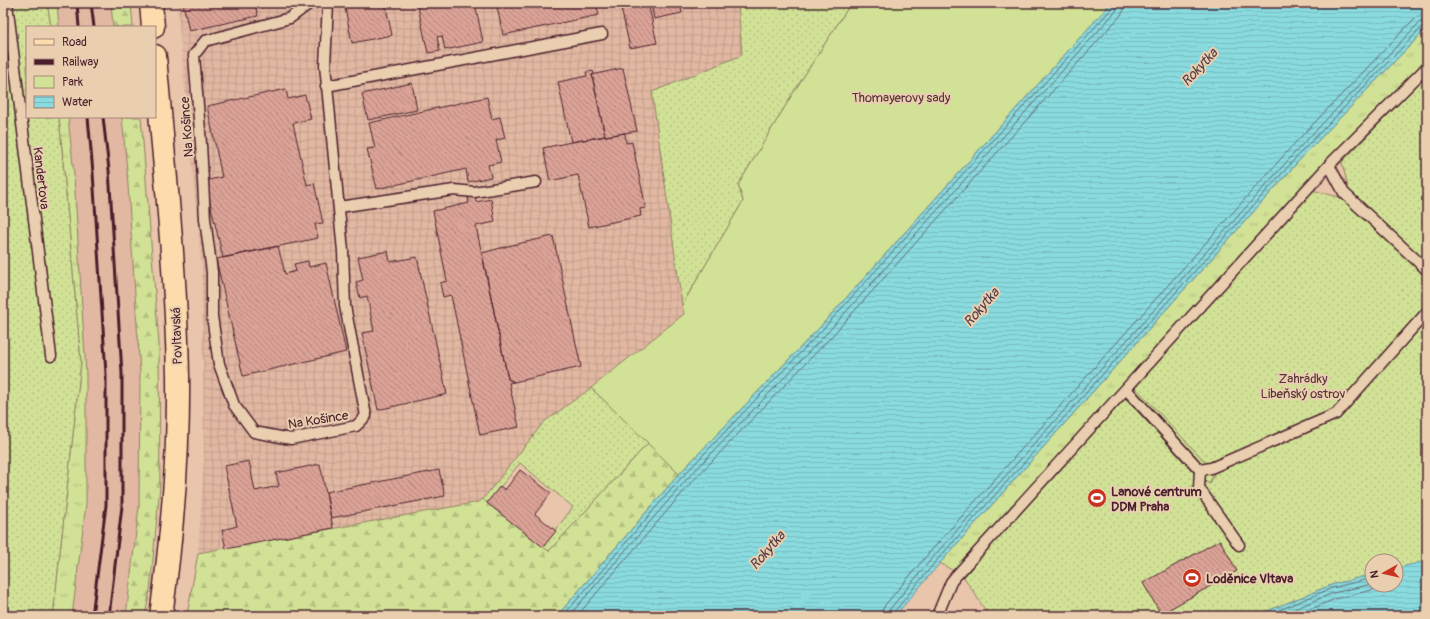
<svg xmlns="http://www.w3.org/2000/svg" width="1430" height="619" viewBox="0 0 1430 619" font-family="Pangolin,sans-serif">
	<defs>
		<pattern id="industrial-grid" width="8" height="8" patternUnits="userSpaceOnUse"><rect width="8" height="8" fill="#e2b8a3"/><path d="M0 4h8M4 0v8" fill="none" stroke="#c39e8c"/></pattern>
		<pattern id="grass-tufts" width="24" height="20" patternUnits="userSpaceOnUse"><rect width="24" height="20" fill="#d1e296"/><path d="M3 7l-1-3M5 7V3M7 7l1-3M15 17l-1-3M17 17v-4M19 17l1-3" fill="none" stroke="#b5c181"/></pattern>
		<pattern id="forest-firs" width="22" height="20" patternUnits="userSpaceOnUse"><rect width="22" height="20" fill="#d1e296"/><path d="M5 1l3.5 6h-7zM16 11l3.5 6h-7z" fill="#b5c181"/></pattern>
		<pattern id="garden-dots" width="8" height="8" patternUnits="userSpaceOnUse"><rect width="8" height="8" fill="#d1e296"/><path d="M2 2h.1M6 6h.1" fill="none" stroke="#b5c181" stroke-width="1.8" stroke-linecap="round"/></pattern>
		<pattern id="water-rules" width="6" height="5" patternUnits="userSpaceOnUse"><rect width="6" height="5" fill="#89dbdf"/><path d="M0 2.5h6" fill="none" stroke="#78bcc0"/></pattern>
		<pattern id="building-back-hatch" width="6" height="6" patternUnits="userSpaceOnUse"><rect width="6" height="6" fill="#dba397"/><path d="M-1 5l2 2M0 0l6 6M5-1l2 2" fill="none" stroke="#b4847b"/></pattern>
	</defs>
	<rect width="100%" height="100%" fill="#e9c5ab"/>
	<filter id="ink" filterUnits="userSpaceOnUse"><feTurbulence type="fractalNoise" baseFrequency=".025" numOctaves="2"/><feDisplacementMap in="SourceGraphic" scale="8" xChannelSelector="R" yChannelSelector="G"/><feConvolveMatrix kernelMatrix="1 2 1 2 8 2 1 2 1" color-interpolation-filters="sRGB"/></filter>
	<g filter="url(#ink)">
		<path fill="#e2b8a3" d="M57,3H111L113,27H59Z
			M68,117H122L127,170L140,372L139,507L126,616H72L86,504V374L74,175Z"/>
		<path fill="url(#industrial-grid)" d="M177,3H738L742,55L652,93L684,314L593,386L544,422L483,499L479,502L198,553L204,461L202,271Z"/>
		<path fill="url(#grass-tufts)" stroke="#8e8060" d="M47,3H57L59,27H51Z
			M1427,28V75L1342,162L1312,190L1135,386L1211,468L1214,474L1209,484L1200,479L999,536L964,577L940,563L1305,154Z
			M59,117H68L74,175L86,374V504L72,616H53L81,362Z"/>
		<path fill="url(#forest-firs)" stroke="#8e8060" d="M111,3H131L133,27H113Z
			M122,117H141L159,344L160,486L150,590L145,616H126L139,507L140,372L127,170Z
			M648,443L679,474L557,616H187L198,553L479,502L483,499L487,503L549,551Z"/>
		<path fill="#d1e296" stroke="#8e8060" d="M851,3H1111L820,327L679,474L591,388L684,314L682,305L743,201L738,185L793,93Z"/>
		<path fill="url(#garden-dots)" stroke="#8e8060" d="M3,3H47L51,27H27V117H59L81,362L53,616H3Z
			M738,3H851L793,93L738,185L743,201L682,305L652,92L742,55Z
			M1427,75V562L1396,569V561H1372V575L1331,585L1255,616H989L964,577L999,536L1124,397L1200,479L1210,484L1214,474L1211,468L1134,386L1312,190L1339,197L1348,187L1342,162Z
			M591,388L648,443L549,551L543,547L573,507L520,463L487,503L483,499L544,422Z"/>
		<path fill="url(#water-rules)" stroke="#709097" d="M1111,3H1427V28L1305,154L940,563L895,616H557L679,474L820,327Z
			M1427,561V616H1255L1331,585L1372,574V585H1396V568Z"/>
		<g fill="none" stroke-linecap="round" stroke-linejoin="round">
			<path stroke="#636a73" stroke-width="1" d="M563,616L682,477L823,329L1113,7L1114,3
				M569,616L686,480L827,333L1116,11L1119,3
				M577,616L690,484L831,337L1121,15L1124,10L1125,3
				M882,616V611L885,605L929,553L1294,144L1415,18L1420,15L1427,14
				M888,616L890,609L933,557L1299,148L1419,23L1422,21L1427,20
				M893,616L894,612L937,560L1302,151L1422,27L1427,25
				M1265,616L1332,588L1372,578
				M1278,616L1333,593L1372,584
				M1294,616L1335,599L1376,589L1382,585"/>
		</g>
		<path fill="url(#building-back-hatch)" stroke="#4a1f2b" d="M183,3H266L267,6L256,8L258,16L189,31Z
			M344,3H385L392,35L352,43Z
			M417,3H475L483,42L445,50L442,36L437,37L440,51L428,53Z
			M494,3H596L599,15L503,35L497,7H495Z
			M644,3H648L657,43L630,48L621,8Z
			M651,3H680L682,13L654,19Z
			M623,68L637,131L605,136L592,75Z
			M593,71L594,74L592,75L605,136L571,142L558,82L587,76L586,72Z
			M412,83L417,110L368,120L362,94Z
			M286,89L288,99L305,95L311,119L293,123L307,185L314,183L323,223L315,224L318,238L223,258L205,181L222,177L207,106Z
			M487,97L492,119L500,117L505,138L496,140L501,162L488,165L491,177L468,182L466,169L377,189L367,149L375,148L369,123Z
			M625,133L626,143L632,142L646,208L640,209L641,216L589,227L578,175L550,181L543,148L571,142Z
			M475,196L476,202L491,199L495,222L476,226L508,379L514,382L509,383L519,427L480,435L451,295L443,297L440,283L447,281L433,211L469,203L468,197Z
			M553,236L581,367L514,382L508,379L482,253L508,246Z
			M278,246L285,274L296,271L294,264L308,261L309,267L326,263L346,352L243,376L216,259Z
			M388,251L390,262L417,257L447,394L378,410L362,333L374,331L367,296L360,298L356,282L363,280L358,257Z
			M249,461L255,491L279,486L276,473L320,464L333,528L226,549L222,530L237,526L224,466Z
			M439,470L445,496L331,518L326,492Z
			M520,470L551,493L535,514L556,531L543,547L487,503L500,486L505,490Z
			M1220,540L1237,571L1161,614L1143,583Z"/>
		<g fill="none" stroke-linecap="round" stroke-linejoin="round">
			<defs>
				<path id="service" d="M7,3L51,356
					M310,3L290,18L205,41L194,55L201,144L205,219L212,272V316L219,364L234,405L254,432L291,439L356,426L366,416L345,306L343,251L325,65L328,3
					M326,86L602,34
					M1329,165L1344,193L1427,270
					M339,207L454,190L474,192L536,182
					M1126,389L1200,470L1211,468L1336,414L1427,312
					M1200,470L1199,488L1239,545
					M937,616L951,582L955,577L1329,165L1427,67"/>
				<path id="primary" d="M151,3L153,27
					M155,56C164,162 176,268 178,375C179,455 172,536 161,616"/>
			</defs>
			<use href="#service" stroke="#4a1f2b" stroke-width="13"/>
			<use href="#primary" stroke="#4a1f2b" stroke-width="25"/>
			<use href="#service" stroke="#e9ceb0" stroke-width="10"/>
			<use href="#primary" stroke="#fcdcac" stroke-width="22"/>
			<path stroke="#4a1f2b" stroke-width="3" d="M77,3L79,27
				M91,3L94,27
				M88,117L93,173L106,374V505L92,616
				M103,117L109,170L122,373V506L109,616"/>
		</g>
	</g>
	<defs>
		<symbol id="stadium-disc" viewBox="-11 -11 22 22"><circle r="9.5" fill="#c8321e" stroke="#e9ceb0"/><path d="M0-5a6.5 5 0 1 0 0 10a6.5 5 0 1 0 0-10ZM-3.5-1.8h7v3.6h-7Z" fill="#fff"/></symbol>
	</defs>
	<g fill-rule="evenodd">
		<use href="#stadium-disc" x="1086" y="487" width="22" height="22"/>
		<use href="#stadium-disc" x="1181" y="567" width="22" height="22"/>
	</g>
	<g text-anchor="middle" stroke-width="4" stroke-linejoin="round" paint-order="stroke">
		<g font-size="13" fill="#583236" stroke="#e9ceb0">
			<text x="901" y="102">Thomayerovy sady</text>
			<text x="1303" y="383">Zahrádky<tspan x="1303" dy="15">Libeňský ostrov</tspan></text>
		</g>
		<g font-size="13" fill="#4a1f2b" stroke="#e9ceb0">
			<text transform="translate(186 127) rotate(-94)" y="5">Na Košince</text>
			<text transform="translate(42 178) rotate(83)" y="5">Kandertova</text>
			<text transform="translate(176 336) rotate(-92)" y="5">Povltavská</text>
			<text transform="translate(318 419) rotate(-9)" y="5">Na Košince</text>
		</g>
		<g font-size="13" font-weight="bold" fill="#4a1f2b" stroke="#e9ceb0" text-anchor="start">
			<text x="1111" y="496">Lanové centrum<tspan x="1111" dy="15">DDM Praha</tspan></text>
			<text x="1206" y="583">Loděnice Vltava</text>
		</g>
		<g font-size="14" font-style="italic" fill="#533b46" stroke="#e9ceb0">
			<text transform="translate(1199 67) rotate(-47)" y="5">Rokytka</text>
			<text transform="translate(981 307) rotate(-49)" y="5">Rokytka</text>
			<text transform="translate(767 550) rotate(-49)" y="5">Rokytka</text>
		</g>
	</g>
	<rect width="1430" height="619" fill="none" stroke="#e9ceb0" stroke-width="16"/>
	<rect x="8" y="8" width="1414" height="603" fill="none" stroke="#4a1f2b" stroke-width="1.5" filter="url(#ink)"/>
	<rect x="26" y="26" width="130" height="92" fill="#e9ceb0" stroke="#a9887b"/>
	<rect x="34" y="39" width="20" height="6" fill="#fcdcac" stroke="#a9887b"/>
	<text x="62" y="46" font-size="12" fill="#4a1f2b">Road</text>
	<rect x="34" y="59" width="20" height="6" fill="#4a1f2b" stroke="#a9887b"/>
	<text x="62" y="66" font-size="12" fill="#4a1f2b">Railway</text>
	<rect x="34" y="76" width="20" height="12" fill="#d1e296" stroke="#a9887b"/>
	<text x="62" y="86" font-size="12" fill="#4a1f2b">Park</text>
	<rect x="34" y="96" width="20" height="12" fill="url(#water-rules)" stroke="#a9887b"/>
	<text x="62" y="106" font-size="12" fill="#4a1f2b">Water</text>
	<g transform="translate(1384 573) rotate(262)"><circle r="19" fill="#e9ceb0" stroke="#a9887b"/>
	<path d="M0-3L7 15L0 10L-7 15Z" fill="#c8321e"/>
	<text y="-6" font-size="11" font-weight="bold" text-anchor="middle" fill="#4a1f2b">N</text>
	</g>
</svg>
